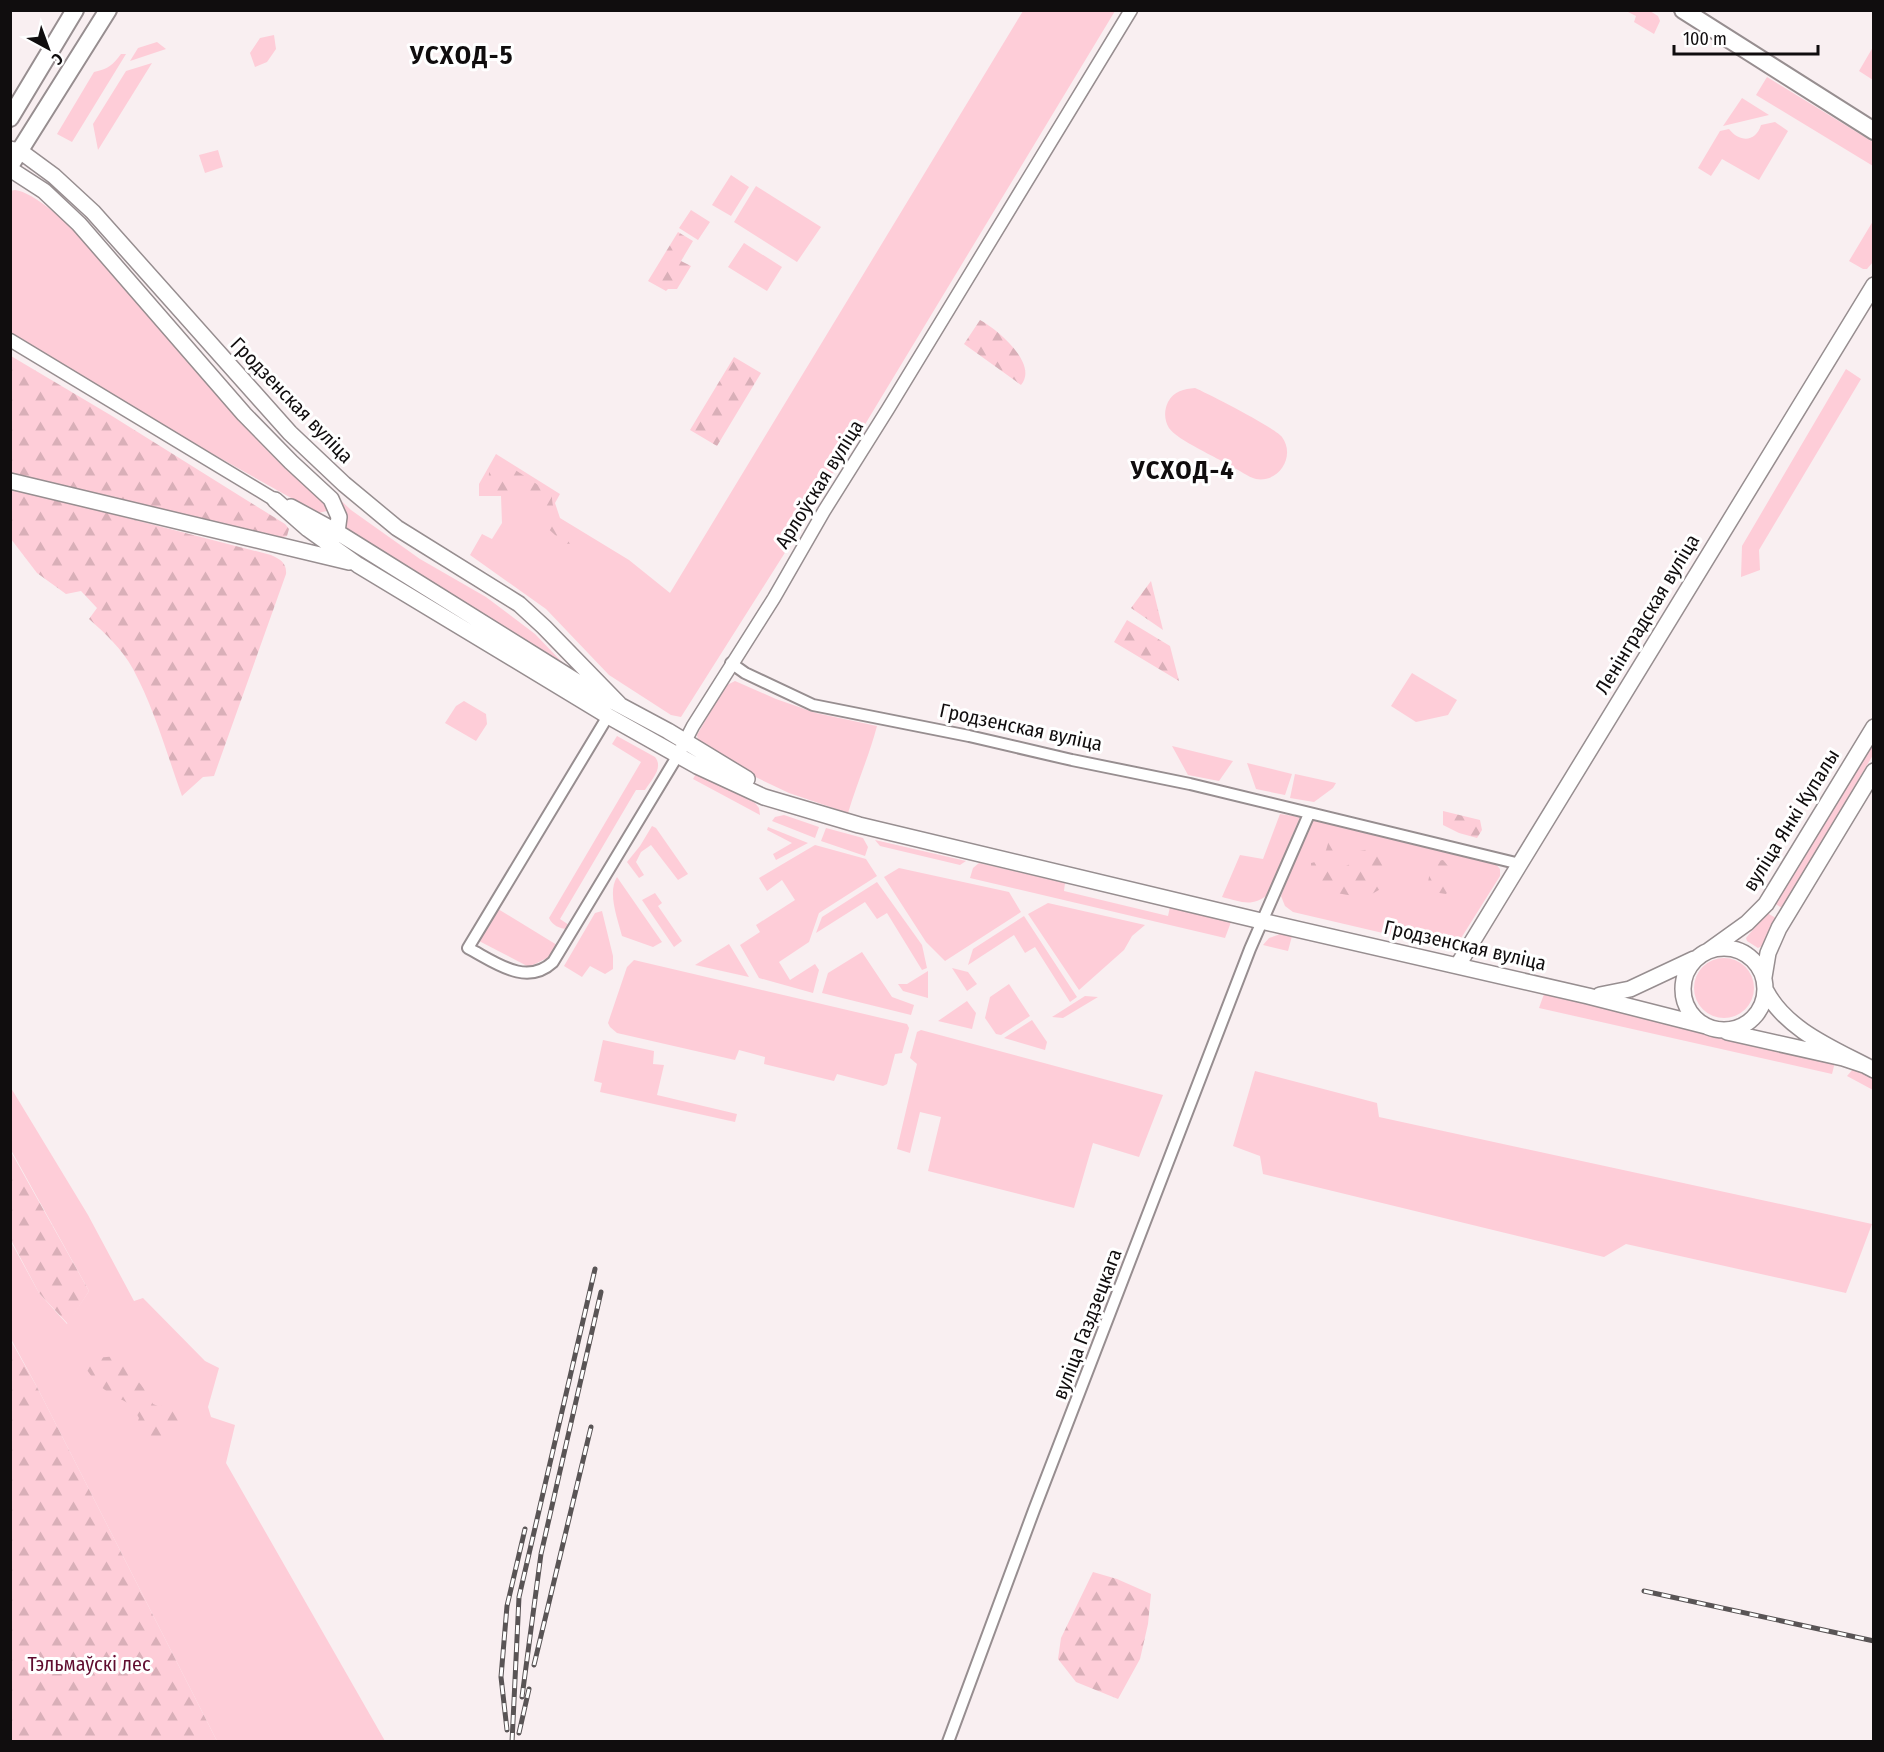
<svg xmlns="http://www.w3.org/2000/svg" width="1884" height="1752" viewBox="0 0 1884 1752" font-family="'Fira Sans Condensed',sans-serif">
	<defs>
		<pattern id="forest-firs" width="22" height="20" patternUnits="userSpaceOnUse" patternTransform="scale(1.5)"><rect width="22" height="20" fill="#fecdd8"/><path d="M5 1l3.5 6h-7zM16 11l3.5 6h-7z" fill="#d9afb8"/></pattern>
	</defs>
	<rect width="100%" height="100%" fill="#f9eff1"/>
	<path fill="#fecdd8" d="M1023,11H1115L838,469L815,487L791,527L786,551L681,717L671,715L609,675L546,609L470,555L482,534L492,539L502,523L501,496H479V484L496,454L560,494L555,503L560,518L629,560L670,593Z
		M1626,11H1650L1658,16L1660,21L1654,34L1634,22L1636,16Z
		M274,35L276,49L267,62L255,67L250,53L260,38Z
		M157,42L166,49L130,61L138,48Z
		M1873,47V80L1859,71Z
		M121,54H126L72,142L57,134L94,72C108,69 113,65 121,54Z
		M152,63L98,150L93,124L126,71Z
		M1767,77L1873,142V166L1756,95Z
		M1742,98L1769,115L1723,126Z
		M1775,122L1788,131L1759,180L1722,159L1711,176L1698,168L1720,131L1729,129C1740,143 1756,142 1761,125Z
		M218,150L223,167L205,173L199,155Z
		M731,175L749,187L731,216L712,205Z
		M756,186L821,227L797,262L734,222Z
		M15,190C67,197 213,390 254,436C275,460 300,481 323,502L327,506V511L318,513L136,411L11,335L10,191Z
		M691,210L710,222L698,240L679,228Z
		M1873,221V262L1867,269H1863L1849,261Z
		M744,243L782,267L767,291L728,267Z
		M1846,369L1861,379L1759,550L1760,570L1741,577L1742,546Z
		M1195,388C1207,393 1277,429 1282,437C1296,456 1279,483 1256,479C1248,477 1239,470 1231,466C1218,458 1177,440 1169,428C1164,420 1164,410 1168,402C1174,391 1184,389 1195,388Z
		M280,443L351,510L420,559L486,597L535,634L582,683L344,534L346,513L343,507Z
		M1412,673L1457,700L1448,715L1416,722L1391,706Z
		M735,681L776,699L816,713L877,726C869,756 857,783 848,813L789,793L747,773L699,745L697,735L725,686Z
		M464,701L486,714L487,724L476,741L445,723L456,706Z
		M617,736L655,757C664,768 651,780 645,790H636L560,919L569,925L567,929C560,929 552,925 549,918L641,762L612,744Z
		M1873,741V755L1782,908L1774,903Z
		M1172,746L1233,761L1219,781L1188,775Z
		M1247,763L1292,774L1285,795L1256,789Z
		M697,772L755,803L759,808L760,815L693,779Z
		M1295,774L1336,783L1333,788L1314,802L1290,798Z
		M1280,814L1300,817L1267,895C1252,908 1239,901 1222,897L1240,855L1263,859Z
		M784,815L819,827L815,838L772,821L775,817Z
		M1311,819L1495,863L1500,869V876L1458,943L1447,948L1293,912L1285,906L1281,896Z
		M652,826L656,828L688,874L678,880L651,845L641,852L636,862L644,875L639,878L627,862L640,846Z
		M768,827L808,843L776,860L773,854L792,843L767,830Z
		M826,828L863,838L868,847L865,856L821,841Z
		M875,840L966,861L960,865L880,846Z
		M815,845L866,859L877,876L819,913L809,942L779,962L790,980L815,964L819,970L813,993L759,978L740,945L760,932L756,925L795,900L782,880L767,891L759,878Z
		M979,863L1065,883L1064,891L1168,916L1170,907L1231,922L1225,938L970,878L973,868Z
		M899,868L1009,892L1021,912L945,961L926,942L884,877Z
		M617,877L662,942L653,947L622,936C618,919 607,893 617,877Z
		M877,882L922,945L927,968L922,970L887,913L877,919L865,902L816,933L822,917Z
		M655,893L662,903L658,906L682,941L674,947L642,900Z
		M1048,903L1145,925L1132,936L1124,950L1079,990L1028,914Z
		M498,909L557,945L549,957L529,967L479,941Z
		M602,911L613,956V969L605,974L590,966L582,977L564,966L595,913Z
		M1767,913L1776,918L1762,946L1758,948L1747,941L1746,938Z
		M1024,916L1077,997L1070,1002L1035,947L1025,953L1014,935L968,965L973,949Z
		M1283,933L1292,936L1288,951L1263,945L1269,938Z
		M729,944L749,977L695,965Z
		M862,952L892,997L914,1005L911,1015L822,993L828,973Z
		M1694 988a30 30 0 1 1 60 0a30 30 0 1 1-60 0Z
		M634,960L907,1024L909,1028L902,1053L895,1054L887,1084L883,1086L837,1074L834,1081L764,1064L765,1057L739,1050L735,1060L617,1033L610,1027L608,1023L627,967Z
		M952,968L968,972L977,984L967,991Z
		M928,971V998L903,991L898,984H907Z
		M1009,984L1030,1016L1001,1035L996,1034L985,1018L990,997Z
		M1544,994L1835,1062L1832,1074L1539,1008Z
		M1085,996L1098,997L1063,1018L1052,1017Z
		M967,1001L976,1013L972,1029L938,1021Z
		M1032,1020L1047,1042L1045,1050L1004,1038Z
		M921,1030L1163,1095L1139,1157L1093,1143L1074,1208L928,1171L941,1117L920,1112L910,1153L897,1149L917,1064L910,1058L917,1032Z
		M603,1040L654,1051L653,1064L664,1065L657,1095L737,1114L735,1122L600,1092L602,1083L594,1081Z
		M1854,1068L1873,1078V1090L1847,1076Z
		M1255,1071L1377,1103L1379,1117L1872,1224L1846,1293L1626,1244L1604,1257L1263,1174L1260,1156L1233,1146Z
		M11,1088L88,1215L134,1301L143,1298L205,1361L219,1368L208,1407L211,1417L235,1425L226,1463L385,1741H217L37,1387L11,1339L10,1240L39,1293L67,1324L89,1291L11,1150Z"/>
	<path fill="url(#forest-firs)" d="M678,232L693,241L681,261L691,266L677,289H668L666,291L648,281Z
		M980,320C997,329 1039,364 1021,385L964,344Z
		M11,356L112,416L285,524L289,529L287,536L280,538L11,475Z
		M734,357L761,373L717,446L690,430Z
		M495,463L506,464L552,494C551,516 564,524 580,537V543L565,544L543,524L544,506L526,491H516L513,501C505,494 496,494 488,488L489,473Z
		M11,488L271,555C280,559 287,563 286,574L214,776L203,777L182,796C167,754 154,708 133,669C123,650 105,633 89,619L97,608L81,591L66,594L37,573L11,539Z
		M1151,581L1163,630L1131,608Z
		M1127,620L1170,646L1179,681L1114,642Z
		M1443,811L1480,820L1482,830L1477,838L1459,833L1443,825Z
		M1330,837L1340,843L1341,857L1334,866L1342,868L1352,863L1360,851L1378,847L1392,859L1384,887L1365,898L1325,891L1311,876V863L1323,860Z
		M1443,860C1455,874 1458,879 1446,894L1433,892L1428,882L1432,862Z
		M10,1150L89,1291L68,1324L39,1293L11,1240Z
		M10,1339L37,1387L217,1741H11Z
		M118,1356L146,1391L153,1404L160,1407L165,1401L177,1404L184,1412C172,1437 160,1451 133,1435L139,1418C129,1400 128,1404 111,1394C100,1388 91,1376 84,1366L95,1358Z
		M1093,1572L1117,1579L1151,1594L1148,1624L1140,1659L1118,1699L1076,1682L1058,1659L1061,1638Z"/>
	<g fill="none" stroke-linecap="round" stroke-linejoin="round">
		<defs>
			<path id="minor" d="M731,663L745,673L813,705L969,736L1072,760L1190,784L1520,864
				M608,716L468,948C495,962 526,987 553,962L678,755
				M948,1742L1034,1510L1250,949L1309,814"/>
			<path id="tertiary" d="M10,340L275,500
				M678,755L693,726L774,598L824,511L888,409L1131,10"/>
			<path id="secondary" d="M10,149L20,151L54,176L93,212L290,433L344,484L397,528L519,604L544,627L619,704
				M10,169L44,191L79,224L244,414L291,462L331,499L339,517L337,532L333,538
				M10,481L349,562
				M275,500L308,529L358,565L608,716L697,766L764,797L859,825L1261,921L1588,996L1706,1026
				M291,507L337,532L584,686L668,731L747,779
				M1683 989a41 41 0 1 1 82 0a41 41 0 1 1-82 0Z
				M1708,951L1747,923L1766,904L1874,727
				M1458,965L1874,285
				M1764,977L1768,953L1779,928L1874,771
				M1766,991C1787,1031 1835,1049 1874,1070
				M1600,995L1630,989L1694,959
				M1727,1032L1843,1058L1864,1065"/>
			<path id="primary" d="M1683,10L1874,131"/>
			<path id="trunk" d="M10,118L75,10
				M10,166L108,10"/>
		</defs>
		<use href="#minor" stroke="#978e90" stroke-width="14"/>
		<use href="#tertiary" stroke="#978e90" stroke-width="15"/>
		<use href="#secondary" stroke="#978e90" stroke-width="18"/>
		<use href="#primary" stroke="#978e90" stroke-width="20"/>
		<use href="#trunk" stroke="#978e90" stroke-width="20"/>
		<use href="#minor" stroke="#fff" stroke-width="10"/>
		<use href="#tertiary" stroke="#fff" stroke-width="12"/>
		<use href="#secondary" stroke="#fff" stroke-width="15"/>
		<use href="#primary" stroke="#fff" stroke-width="16"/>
		<use href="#trunk" stroke="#fff" stroke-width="16"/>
		<defs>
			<path id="rail" d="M1644,1591L1874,1641
				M534,1665L591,1427
				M522,1697L541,1554L601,1292
				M507,1730L501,1677L507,1606L525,1529
				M519,1733L529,1689
				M512,1742L519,1597L595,1269"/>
		</defs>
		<use href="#rail" stroke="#595455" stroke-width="5"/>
		<use href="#rail" stroke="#fff" stroke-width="3" stroke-dasharray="9" stroke-linecap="butt"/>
	</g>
	<g text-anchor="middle" stroke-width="6" stroke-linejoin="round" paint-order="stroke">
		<g font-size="20" fill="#100d0e" stroke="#fff">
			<text transform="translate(292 400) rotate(46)" y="7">Гродзенская вуліца</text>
			<text transform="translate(819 484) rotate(-58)" y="7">Арлоўская вуліца</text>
			<text transform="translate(1647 614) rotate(-59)" y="7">Ленінградская вуліца</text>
			<text transform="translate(1021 727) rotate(12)" y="7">Гродзенская вуліца</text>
			<text transform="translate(1791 820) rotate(-58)" y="7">вуліца Янкі Купалы</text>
			<text transform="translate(1465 945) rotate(13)" y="7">Гродзенская вуліца</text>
			<text transform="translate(1087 1324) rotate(-69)" y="7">вуліца Газдзецкага</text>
		</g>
		<g font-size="20" fill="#600c2f" stroke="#fff">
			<text x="89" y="1671">Тэльмаўскі лес</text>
		</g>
		<g font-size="26" font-weight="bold" letter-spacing="1.5" fill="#100d0e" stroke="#fff">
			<text x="462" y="64">УСХОД-5</text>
			<text x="1183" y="479">УСХОД-4</text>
		</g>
	</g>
	<rect width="1884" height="1752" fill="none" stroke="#100d0e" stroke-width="24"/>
	<g transform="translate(48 48) rotate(139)" stroke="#ffffff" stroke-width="4.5" paint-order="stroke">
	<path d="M0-4.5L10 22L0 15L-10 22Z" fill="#100d0e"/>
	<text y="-9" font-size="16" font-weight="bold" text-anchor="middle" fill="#100d0e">С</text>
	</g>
	<path d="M1674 45v9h144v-9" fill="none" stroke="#100d0e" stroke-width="3"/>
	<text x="1683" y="45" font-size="18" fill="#100d0e" stroke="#ffffff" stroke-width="4.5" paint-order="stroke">100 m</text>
</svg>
